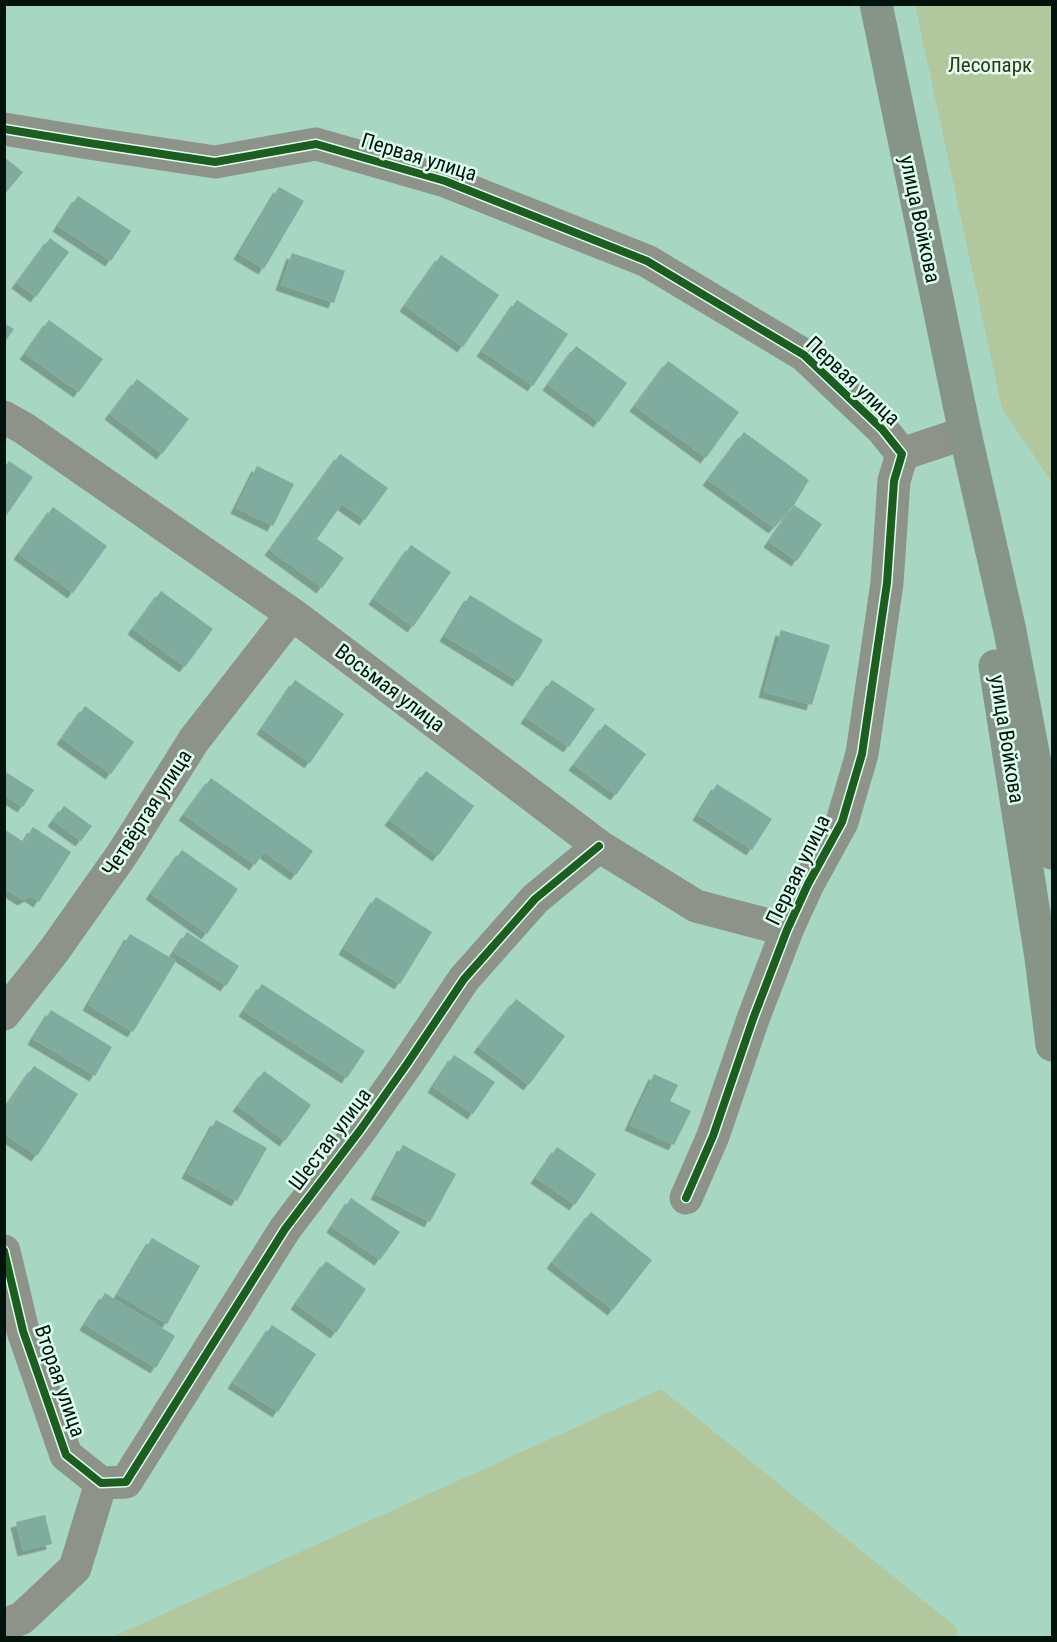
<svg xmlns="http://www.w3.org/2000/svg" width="1057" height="1642" viewBox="0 0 1057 1642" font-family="'Roboto Condensed',sans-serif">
	<defs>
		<filter id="shadow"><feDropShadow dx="-5.5" dy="5.5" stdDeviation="0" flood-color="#0004"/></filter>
	</defs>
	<rect width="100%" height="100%" fill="#a7d6c2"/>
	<path fill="#b3c79f" d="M915,5H1052V482L1002,409Z
		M661,1389L956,1627L957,1637H112Z"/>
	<path fill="#80ab9f" filter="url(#shadow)" d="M4,157L23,172L4,195Z
		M279,187L304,201L264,269L239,254Z
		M78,196L131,231L111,261L58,226Z
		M50,238L69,252L36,297L17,283Z
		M292,253L345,271L334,303L281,285Z
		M441,255L499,295L463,347L405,306Z
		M517,300L568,334L533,386L482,351Z
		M49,320L103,359L79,392L25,354Z
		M4,323L14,329L4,343Z
		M576,346L627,383L599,422L548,385Z
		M668,361L739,412L706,458L635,406Z
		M137,379L189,419L162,454L110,414Z
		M744,432L809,480L794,505L822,524L797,561L769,542L794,505L774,528L708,480Z
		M340,454L388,488L365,520L342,504L317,539L344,558L322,588L270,550Z
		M9,461L33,477L4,519V468Z
		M257,466L294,484L273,526L236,508Z
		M53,507L107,546L73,593L19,554Z
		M411,545L451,572L413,627L374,599Z
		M161,591L213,629L185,667L133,629Z
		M470,595L543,640L518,681L445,636Z
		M781,630L830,645L812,705L764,692Z
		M295,680L344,714L310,763L262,729Z
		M552,680L595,709L569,747L526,718Z
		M85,706L134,742L111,774L62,739Z
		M605,724L646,754L616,795L574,765Z
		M4,771L34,790L23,807L4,795Z
		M426,771L474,806L438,856L390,820Z
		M211,778L313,851L296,875L264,852L255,865L184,815Z
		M717,784L772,819L752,850L698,815Z
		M64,806L92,826L81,841L53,821Z
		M33,827L71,852L39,902L30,896L23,900L4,888V829L24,842Z
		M182,850L238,889L207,934L151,894Z
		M376,897L432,932L400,984L344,949Z
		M187,932L239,966L226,986L174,952Z
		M130,934L176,961L133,1032L88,1005Z
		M262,984L365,1051L347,1078L244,1011Z
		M516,999L565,1036L529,1085L479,1047Z
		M51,1010L112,1047L95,1076L33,1039Z
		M454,1055L495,1082L473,1114L433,1087Z
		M34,1066L78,1094L37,1156L4,1134V1110Z
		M264,1071L311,1105L285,1141L238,1106Z
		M654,1074L678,1085L670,1101L691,1111L674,1145L630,1125Z
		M216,1120L267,1148L237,1201L187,1173Z
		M403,1145L456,1174L430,1222L376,1194Z
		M557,1147L596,1174L575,1205L536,1178Z
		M351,1198L400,1232L380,1260L332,1227Z
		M591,1212L652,1260L613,1310L552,1263Z
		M152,1238L200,1266L167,1324L118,1295Z
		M326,1261L366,1289L336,1333L296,1304Z
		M105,1293L175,1336L156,1368L85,1325Z
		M272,1325L316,1354L278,1412L233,1383Z
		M45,1515L52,1544L23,1551L16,1522Z"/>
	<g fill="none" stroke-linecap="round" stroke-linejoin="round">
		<path stroke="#8e938a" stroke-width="33" d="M4,129L89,143L215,162L316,144L445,181L647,261L804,355L882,429L902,454L894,481L887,583L862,754L842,822L808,884L787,930L753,1019L713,1136L686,1198
			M4,417L25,429L292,614L599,846L696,906L787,930
			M902,454L965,433
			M4,1014L53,952L123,853L194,740L292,614
			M4,1251L23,1331L66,1455L101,1483L126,1482L285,1229L361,1129L407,1064L464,979L535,899L599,846
			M4,1625L22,1618L75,1568L101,1483"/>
		<path stroke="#869588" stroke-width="33" d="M876,4L965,433L1010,631L1052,853
			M995,666L1041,958L1052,1045"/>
		<defs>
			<path id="cycleway" d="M4,129L89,143L215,162L316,144L445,181L647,261L804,355L882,429L902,454L894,481L887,583L862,754L842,822L808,884L787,930L753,1019L713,1136L686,1198
				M4,1251L23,1331L66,1455L101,1483L126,1482L285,1229L361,1129L407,1064L464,979L535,899L599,846"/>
		</defs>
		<use href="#cycleway" stroke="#deffef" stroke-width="11"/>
		<use href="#cycleway" stroke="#1b5e20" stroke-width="8"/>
	</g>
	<g text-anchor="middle" stroke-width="5" stroke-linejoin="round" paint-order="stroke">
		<g font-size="21" fill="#383513" stroke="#deffef">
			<text x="990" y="72">Лесопарк</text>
		</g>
		<g font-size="21" fill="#00140b" stroke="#deffef">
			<text transform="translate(419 157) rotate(17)" y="7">Первая улица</text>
			<text transform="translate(920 219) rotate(78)" y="7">улица Войкова</text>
			<text transform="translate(853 381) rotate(43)" y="7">Первая улица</text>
			<text transform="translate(390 688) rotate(37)" y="7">Восьмая улица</text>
			<text transform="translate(1007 739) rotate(81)" y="7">улица Войкова</text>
			<text transform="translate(147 813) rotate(-57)" y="7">Четвёртая улица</text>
			<text transform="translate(798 870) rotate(-64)" y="7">Первая улица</text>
			<text transform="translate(330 1139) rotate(-53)" y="7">Шестая улица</text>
			<text transform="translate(60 1381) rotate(71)" y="7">Вторая улица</text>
		</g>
	</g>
	<rect width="1057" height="1642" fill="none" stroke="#00140b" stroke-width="12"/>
</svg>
